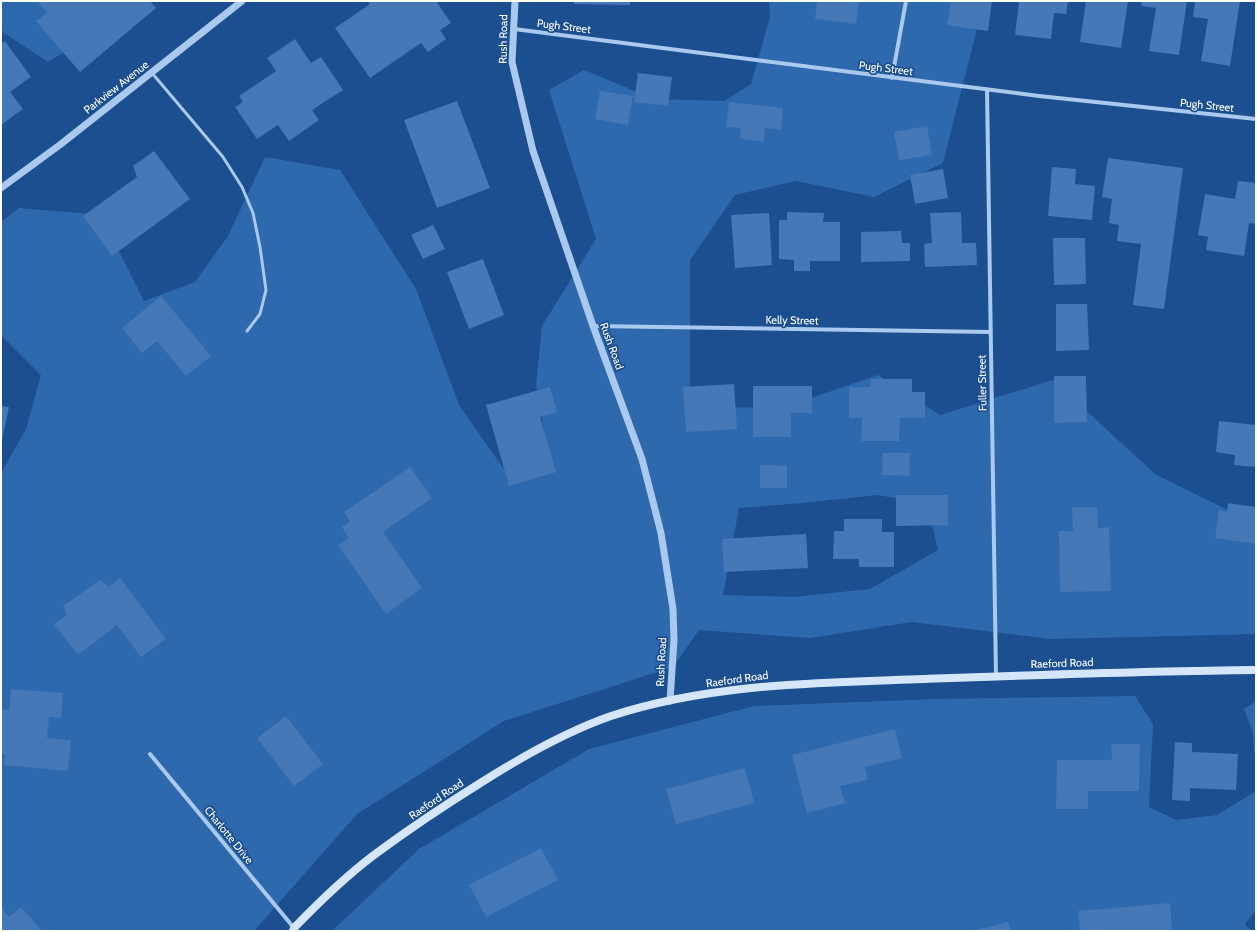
<svg xmlns="http://www.w3.org/2000/svg" width="1257" height="932" viewBox="0 0 1257 932" font-family="Cabin,sans-serif">
	<rect width="100%" height="100%" fill="#1b4f8f"/>
	<path fill="#2e69ad" fill-rule="evenodd" d="M1,1H148L48,62L1,31Z
		M769,1H984L943,163L874,197L796,181L735,195L690,260V408L785,407L878,375L940,415L1053,380L1155,474L1256,524V634L1051,639L912,622L810,638L699,630L673,667L504,721L357,814L254,931H1V473L26,429L41,375L1,335V222L19,208L101,215L144,301L195,282L228,236L265,157L340,170L416,289L459,405L503,468L547,448L536,385L542,326L596,239L549,90L584,70L654,99L724,101L751,84L770,17ZM878,495L927,504L938,550L870,589L794,597L723,595L739,508L802,503Z
		M1135,696L1153,724L1149,807L1176,820L1217,815L1256,791V910L1245,924L1251,931H332L419,849L589,749L754,706L937,699Z
		M1256,701V778L1253,733L1244,709Z"/>
	<path fill="#4478b7" d="M37,1H150L156,8L80,72L36,21L47,13Z
		M368,1H436L451,23L440,30L446,39L428,52L421,43L370,78L335,28L370,4Z
		M574,1H630V5L574,4Z
		M817,1H859L856,24L815,19Z
		M951,1H992L988,31L947,25Z
		M1019,1H1068L1066,14L1054,13L1051,39L1015,35Z
		M1086,1H1128L1121,48L1080,42Z
		M1142,1H1187L1179,55L1149,51L1156,8L1141,6Z
		M1195,1H1240L1230,66L1201,61L1208,19L1193,17Z
		M295,39L311,63L321,57L343,90L312,110L319,120L289,141L278,125L257,139L235,107L243,102L239,96L276,71L267,58Z
		M5,41L31,77L10,92L23,109L1,125V44Z
		M638,73L672,77L668,106L634,102Z
		M600,91L633,96L628,125L595,119Z
		M457,101L490,188L437,208L404,120Z
		M729,102L783,108L781,130L765,128L764,142L740,139L741,128L726,127Z
		M927,126L932,155L899,160L894,132Z
		M154,151L190,199L112,256L83,216L137,177L133,166Z
		M1108,158L1183,168L1164,309L1133,305L1141,244L1117,241L1119,225L1109,223L1112,199L1102,197Z
		M1052,167L1076,169L1075,184L1095,186L1092,220L1048,216Z
		M943,169L948,198L915,204L910,175Z
		M1238,181L1256,183V224L1249,223L1244,256L1206,250L1208,237L1198,235L1205,194L1235,199Z
		M787,212L824,213L823,222H840V261H810V271H794V260L779,259V220H787Z
		M961,212L962,243H976L977,265L925,267L924,244L932,243L930,213Z
		M769,213L772,265L735,268L731,215Z
		M433,225L445,249L423,259L411,235Z
		M901,231L902,243H910V261L861,262V232Z
		M1053,238H1085L1086,284L1054,285Z
		M483,259L504,315L469,329L447,272Z
		M161,296L211,356L186,376L157,341L142,353L122,328Z
		M1056,304H1087L1089,350L1056,351Z
		M1054,376H1086L1087,422L1054,423Z
		M871,379H912V392H925V418H900L899,441H861L862,418H849V387H871Z
		M734,384L737,429L686,432L683,387Z
		M753,386H812V413H791V437H753Z
		M550,387L557,412L540,417L556,472L509,486L486,405Z
		M1,406L9,407L2,440H1Z
		M1219,421L1256,425V467L1234,465L1235,455L1216,452Z
		M883,453H910L909,476L882,475Z
		M760,465L787,466V488H760Z
		M410,467L432,498L383,532L422,588L386,614L338,545L349,538L342,527L350,521L344,512Z
		M896,495H948V525L896,526Z
		M1228,503L1256,507V544L1215,538L1219,510L1227,512Z
		M1072,507H1097L1098,528L1109,527L1111,591L1060,592L1059,531H1073Z
		M844,519H882V532H894V567H859V559H833L834,531H844Z
		M806,534L808,568L724,572L722,539Z
		M120,578L166,639L141,657L117,625L78,655L54,624L67,615L63,606L100,580L109,587Z
		M11,689L63,693L61,718L49,717L47,738L71,740L68,771L4,765L5,754H1V710H9Z
		M286,716L323,764L294,786L257,738Z
		M895,729L902,758L865,767L868,780L840,786L845,803L807,813L792,755Z
		M1175,742L1192,743V752L1238,754L1236,790L1190,788V801L1172,800Z
		M1111,744H1140L1139,791H1088V809H1056L1057,760H1112Z
		M745,768L754,803L676,824L666,789Z
		M541,848L558,880L486,917L469,885Z
		M1170,903L1172,931H1080L1078,911Z
		M21,907L42,931H1V908L9,917Z
		M1008,922L1011,931H977V930Z"/>
	<g fill="none" stroke-linecap="round" stroke-linejoin="round">
		<path stroke="#a9c9ee" stroke-width="3" d="M152,73L223,157L242,187L253,213L260,247L266,290L260,314L247,331"/>
		<path stroke="#a9c9ee" stroke-width="4" d="M514,29L1039,96L1256,119
			M892,78L906,1
			M987,89L996,676
			M593,326L991,332
			M150,754L294,928"/>
		<path stroke="#a9c9ee" stroke-width="7" d="M515,1L512,62L533,151L593,326L642,459L661,533L673,609L674,640L670,701
			M1,188L61,144L242,1"/>
		<path stroke="#d6e6fa" stroke-width="8" d="M293,931L294,928C319,902 345,877 374,855C409,829 445,805 482,782C523,756 565,732 611,716C712,683 819,683 924,679C1035,675 1145,671 1256,670"/>
	</g>
	<g text-anchor="middle" stroke-width="3.5" stroke-linejoin="round" paint-order="stroke">
		<g font-size="11" fill="#fff" stroke="#1b4f8f">
			<text transform="translate(564 26) rotate(7)" y="4">Pugh Street</text>
			<text transform="translate(503 39) rotate(-89)" y="4">Rush Road</text>
			<text transform="translate(886 68) rotate(7)" y="4">Pugh Street</text>
			<text transform="translate(116 87) rotate(-38)" y="4">Parkview Avenue</text>
			<text transform="translate(1207 105) rotate(6)" y="4">Pugh Street</text>
			<text transform="translate(792 320) rotate(1)" y="4">Kelly Street</text>
			<text transform="translate(612 346) rotate(70)" y="4">Rush Road</text>
			<text transform="translate(982 383) rotate(-91)" y="4">Fuller Street</text>
			<text transform="translate(661 662) rotate(-87)" y="4">Rush Road</text>
			<text transform="translate(1062 663) rotate(-2)" y="4">Raeford Road</text>
			<text transform="translate(737 679) rotate(-8)" y="4">Raeford Road</text>
			<text transform="translate(436 799) rotate(-34)" y="4">Raeford Road</text>
			<text transform="translate(229 835) rotate(51)" y="4">Charlotte Drive</text>
		</g>
	</g>
	<rect width="1257" height="932" fill="none" stroke="#ffffff" stroke-width="4"/>
</svg>
